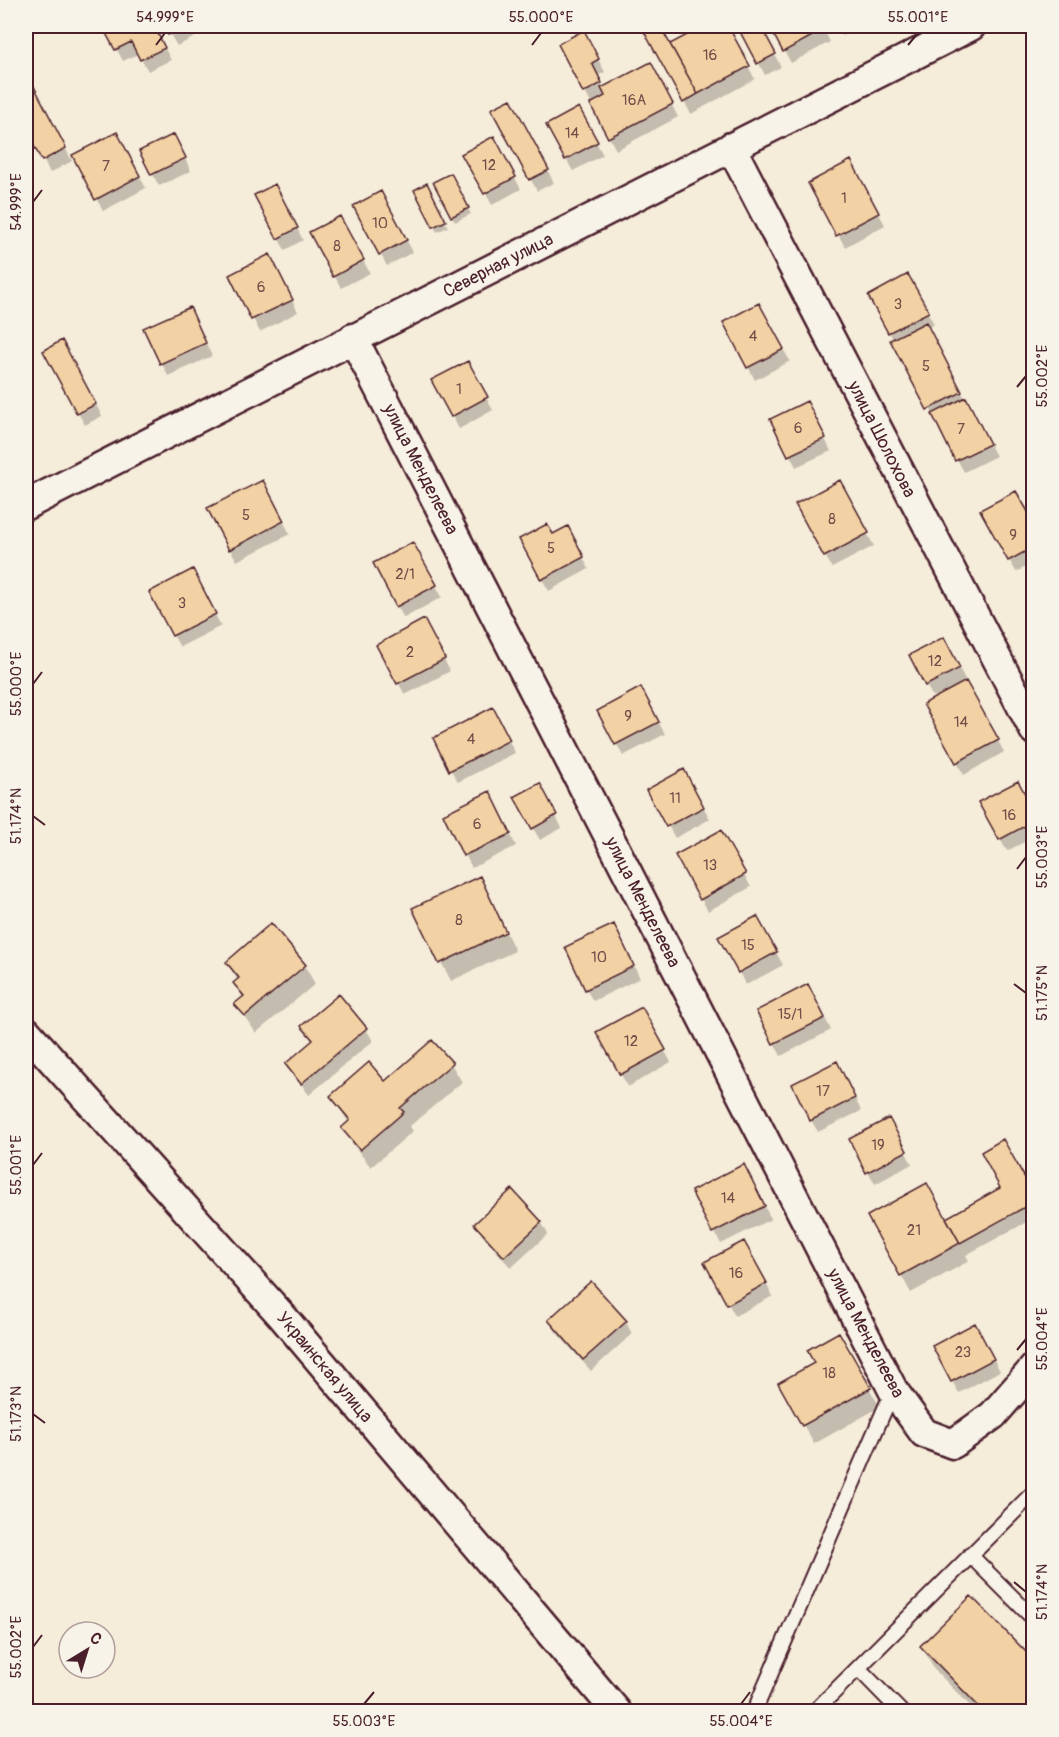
<svg xmlns="http://www.w3.org/2000/svg" width="1059" height="1737" viewBox="0 0 1059 1737" font-family="Pangolin,sans-serif">
	<rect width="100%" height="100%" fill="#f6ecda"/>
	<filter id="ink" filterUnits="userSpaceOnUse"><feTurbulence type="fractalNoise" baseFrequency=".0167" numOctaves="2"/><feDisplacementMap in="SourceGraphic" scale="12" xChannelSelector="R" yChannelSelector="G"/><feConvolveMatrix kernelMatrix="1 2 1 2 8 2 1 2 1" color-interpolation-filters="sRGB"/></filter>
	<g filter="url(#ink)">
		<path fill="#0003" d="M104,26H153L171,60L148,71L138,54L123,61Z
			M165,26H194L199,35L177,46Z
			M642,26H659L670,45L707,26H726L755,79L691,114Z
			M739,26H760L781,67L765,75Z
			M770,26H822L830,42L791,63Z
			M836,26H853L855,29L842,36Z
			M590,44L605,72L597,76L604,88L657,76L678,117L616,150L585,92Z
			M26,73L72,161L50,173L26,127Z
			M493,109L518,112L554,183L537,191Z
			M585,121L603,155L573,171L566,159Z
			M493,138L521,189L492,205L464,154Z
			M123,146L146,188L103,211L97,199Z
			M180,148L191,171L159,186L141,152Z
			M858,174L885,225L845,247L810,184Z
			M450,175L471,214L455,222L435,183Z
			M426,185L448,227L437,232L416,191Z
			M281,198L303,240L285,250L278,238Z
			M387,205L413,252L387,266L355,207Z
			M339,218L370,273L341,288L311,232Z
			M276,268L298,312L260,332L231,276Z
			M908,276L934,324L927,328L996,456L964,472L870,296Z
			M758,305L790,361L755,380L725,323Z
			M189,308L212,356L168,376L145,329Z
			M69,354L102,416L85,425L78,413Z
			M467,363L493,410L459,429L433,381Z
			M813,415L831,451L796,467L772,420Z
			M269,494L290,534L237,561L230,549Z
			M846,494L874,546L832,568L797,505Z
			M982,511L1034,525V563L1016,572Z
			M574,540L589,569L549,591L542,579Z
			M420,555L442,597L404,618L397,606Z
			M199,583L221,626L180,647L173,635Z
			M430,633L450,671L405,695L378,646Z
			M950,651L1004,752L964,775L925,705L943,695L942,693L933,697L926,685Z
			M640,689L665,734L623,756L599,711Z
			M499,721L515,753L458,782L451,770Z
			M690,783L710,819L675,838L648,790Z
			M546,797L562,828L540,840L533,828Z
			M496,805L516,846L472,868L445,815Z
			M1034,812V837L1007,851L1000,839Z
			M720,832L751,887L708,911L677,856Z
			M489,896L515,951L451,981L414,909Z
			M757,918L783,965L746,985L720,938Z
			M620,938L640,978L593,1001L586,989Z
			M227,962L305,966L315,984L256,1033L236,1004L243,998L235,984L238,981Z
			M815,998L831,1030L781,1056L758,1012Z
			M641,1009L671,1062L628,1087L598,1033Z
			M303,1026L366,1029L373,1041L309,1095L287,1064L313,1042Z
			M451,1064L462,1082L410,1126L413,1131L371,1167L354,1146L343,1128L349,1123L332,1096Z
			M844,1075L861,1111L818,1132L811,1120Z
			M895,1132L912,1164L875,1184L851,1140Z
			M750,1178L771,1219L721,1244L693,1191Z
			M1034,1197V1218L966,1255L969,1261L911,1293L869,1217L946,1220Z
			M541,1222L548,1234L511,1268L483,1236L476,1224Z
			M743,1243L773,1296L735,1316L706,1263Z
			M550,1320L626,1322L632,1334L591,1371L556,1332Z
			M975,1325L1000,1371L959,1393L952,1381Z
			M838,1334L880,1407L814,1444L780,1384L816,1363Z
			M922,1647L1034,1712H976L935,1670Z"/>
		<path fill="#f2d2a4" stroke="#4a1f2b" stroke-width="1.5" d="M102,26H154L165,48L140,60L131,42L115,50Z
			M164,26H187L168,35Z
			M641,26H660L698,94L683,103Z
			M704,26H728L750,66L698,94L670,44Z
			M737,26H761L776,54L757,64Z
			M769,26H823L825,29L783,52Z
			M584,30L599,59L592,63L602,83L583,93L558,44Z
			M651,62L673,104L608,138L590,104L605,96L601,88Z
			M26,71L66,148L42,161L26,131Z
			M511,99L549,170L529,180L491,109Z
			M579,107L598,142L565,160L546,125Z
			M117,132L140,176L95,200L72,155Z
			M174,134L186,158L151,175L139,151Z
			M494,136L516,177L484,194L461,154Z
			M851,160L879,213L836,236L808,183Z
			M451,173L469,208L451,217L433,182Z
			M427,183L446,221L433,227L414,190Z
			M275,184L298,228L277,239L254,195Z
			M381,191L407,240L379,255L353,206Z
			M340,216L364,260L333,277L309,232Z
			M270,254L293,300L251,320L229,275Z
			M908,274L929,312L888,333L868,296Z
			M759,303L784,349L747,368L723,322Z
			M190,307L206,343L160,364L143,328Z
			M926,322L962,392L927,410L890,340Z
			M62,340L96,404L77,414L43,351Z
			M468,361L488,397L451,417L431,380Z
			M966,397L990,444L955,461L932,414Z
			M807,401L826,438L788,456L770,419Z
			M263,480L284,521L229,550L207,508Z
			M840,480L869,533L824,557L795,504Z
			M1016,491L1034,522V547L1008,561L980,510Z
			M547,524L553,534L568,526L584,557L541,580L519,539Z
			M413,542L437,585L396,607L373,563Z
			M193,569L216,614L172,636L149,592Z
			M424,619L445,659L397,684L376,645Z
			M944,637L960,668L925,686L909,655Z
			M966,681L999,740L956,763L923,704Z
			M641,687L659,722L615,745L597,711Z
			M493,707L510,740L449,771L433,738Z
			M684,769L704,807L666,827L646,790Z
			M1018,781L1034,810V821L999,840L978,802Z
			M540,783L557,815L532,829L514,797Z
			M490,791L511,834L463,856L443,814Z
			M721,830L746,874L700,900L675,855Z
			M480,876L506,932L439,964L412,908Z
			M757,916L777,952L738,973L718,937Z
			M271,923L306,965L245,1016L234,1004L244,996L233,983L239,978L226,962Z
			M614,924L634,966L585,990L565,947Z
			M808,984L825,1018L773,1044L756,1011Z
			M339,994L367,1028L301,1084L285,1064L313,1040L301,1026Z
			M642,1007L666,1050L620,1075L596,1032Z
			M432,1040L453,1063L400,1108L404,1112L360,1150L341,1128L350,1120L330,1096L369,1062L385,1081Z
			M837,1061L855,1098L810,1121L792,1084Z
			M889,1118L907,1151L866,1173L849,1139Z
			M1003,1139L1034,1194V1202L960,1243L946,1218L1000,1188L981,1152Z
			M744,1164L765,1206L712,1233L691,1191Z
			M927,1183L960,1243L900,1276L867,1216Z
			M512,1189L542,1222L504,1257L474,1224Z
			M744,1241L767,1283L727,1305L704,1262Z
			M591,1281L627,1321L583,1360L548,1320Z
			M975,1323L994,1359L951,1382L932,1346Z
			M839,1332L871,1388L802,1426L778,1383L814,1363L807,1350Z
			M971,1596L1034,1660V1712H984L920,1646Z"/>
		<g fill="none" stroke-linecap="round" stroke-linejoin="round">
			<defs>
				<path id="lane" d="M970,1555L1034,1619
					M858,1668L901,1712
					M754,1712L893,1390
					M814,1712L1034,1492"/>
				<path id="street" d="M731,147L1034,730
					M353,338L893,1390L924,1433L953,1444L993,1415L1034,1368
					M26,505L971,26
					M26,1031L282,1316L617,1712"/>
			</defs>
			<use href="#lane" stroke="#4a1f2b" stroke-width="18"/>
			<use href="#street" stroke="#4a1f2b" stroke-width="33"/>
			<use href="#lane" stroke="#f7f3e8" stroke-width="14"/>
			<use href="#street" stroke="#f7f3e8" stroke-width="28"/>
		</g>
	</g>
	<path fill="none" stroke="#4a1f2b" stroke-width="2" d="M156,45L165,33M532,45L541,33M908,45L918,33M33,202L42,190M1017,387L1026,376M33,684L42,672M33,816L45,825M1017,869L1026,857M1014,984L1026,993M33,1165L42,1153M1017,1350L1026,1339M33,1414L45,1423M1014,1582L1026,1592M33,1647L42,1635M364,1704L374,1692M741,1704L750,1692"/>
	<g text-anchor="middle" stroke-width="4.5" stroke-linejoin="round" paint-order="stroke">
		<g font-size="15" fill="#744c49">
			<text x="710" y="60">16</text>
			<text x="634" y="105">16А</text>
			<text x="572" y="138">14</text>
			<text x="489" y="170">12</text>
			<text x="106" y="171">7</text>
			<text x="844" y="203">1</text>
			<text x="380" y="228">10</text>
			<text x="337" y="251">8</text>
			<text x="261" y="292">6</text>
			<text x="898" y="309">3</text>
			<text x="753" y="341">4</text>
			<text x="926" y="371">5</text>
			<text x="459" y="394">1</text>
			<text x="798" y="433">6</text>
			<text x="961" y="434">7</text>
			<text x="246" y="520">5</text>
			<text x="832" y="524">8</text>
			<text x="1013" y="540">9</text>
			<text x="551" y="553">5</text>
			<text x="405" y="579">2/1</text>
			<text x="182" y="608">3</text>
			<text x="410" y="657">2</text>
			<text x="935" y="666">12</text>
			<text x="628" y="721">9</text>
			<text x="961" y="727">14</text>
			<text x="471" y="744">4</text>
			<text x="675" y="803">11</text>
			<text x="1009" y="820">16</text>
			<text x="477" y="829">6</text>
			<text x="710" y="870">13</text>
			<text x="459" y="925">8</text>
			<text x="748" y="950">15</text>
			<text x="599" y="962">10</text>
			<text x="790" y="1019">15/1</text>
			<text x="631" y="1046">12</text>
			<text x="823" y="1096">17</text>
			<text x="878" y="1150">19</text>
			<text x="728" y="1203">14</text>
			<text x="914" y="1235">21</text>
			<text x="736" y="1278">16</text>
			<text x="963" y="1357">23</text>
			<text x="829" y="1378">18</text>
		</g>
		<g font-size="18" fill="#4a1f2b" stroke="#f7f3e8">
			<text transform="translate(498 265) rotate(-27)" y="6">Северная улица</text>
			<text transform="translate(882 439) rotate(63)" y="6">улица Шолохова</text>
			<text transform="translate(421 469) rotate(63)" y="6">улица Менделеева</text>
			<text transform="translate(643 902) rotate(63)" y="6">улица Менделеева</text>
			<text transform="translate(866 1333) rotate(62)" y="6">улица Менделеева</text>
			<text transform="translate(325 1367) rotate(50)" y="6">Украинская улица</text>
		</g>
	</g>
	<rect width="1059" height="1737" fill="none" stroke="#f7f3e8" stroke-width="66"/>
	<g transform="translate(87 1650) rotate(38)"><circle r="28" fill="#f7f3e8" stroke="#b29e9c" stroke-width="1.5"/>
	<path d="M0-4.5L10 22L0 15L-10 22Z" fill="#4a1f2b"/>
	<text y="-9" font-size="16" font-weight="bold" text-anchor="middle" fill="#4a1f2b">С</text>
	</g>
	<rect x="33" y="33" width="993" height="1671" fill="none" stroke="#4a1f2b" stroke-width="2"/>
	<g font-size="15" text-anchor="middle" fill="#4a1f2b">
		<text x="165" y="22">54.999°E</text>
		<text x="541" y="22">55.000°E</text>
		<text x="918" y="22">55.001°E</text>
		<text transform="translate(16 202) rotate(-90)" y="5">54.999°E</text>
		<text transform="translate(1042 376) rotate(-90)" y="5">55.002°E</text>
		<text transform="translate(16 684) rotate(-90)" y="5">55.000°E</text>
		<text transform="translate(16 816) rotate(-90)" y="5">51.174°N</text>
		<text transform="translate(1042 857) rotate(-90)" y="5">55.003°E</text>
		<text transform="translate(1042 993) rotate(-90)" y="5">51.175°N</text>
		<text transform="translate(16 1165) rotate(-90)" y="5">55.001°E</text>
		<text transform="translate(1042 1339) rotate(-90)" y="5">55.004°E</text>
		<text transform="translate(16 1414) rotate(-90)" y="5">51.173°N</text>
		<text transform="translate(1042 1592) rotate(-90)" y="5">51.174°N</text>
		<text transform="translate(16 1647) rotate(-90)" y="5">55.002°E</text>
		<text x="364" y="1726">55.003°E</text>
		<text x="741" y="1726">55.004°E</text>
	</g>
</svg>
